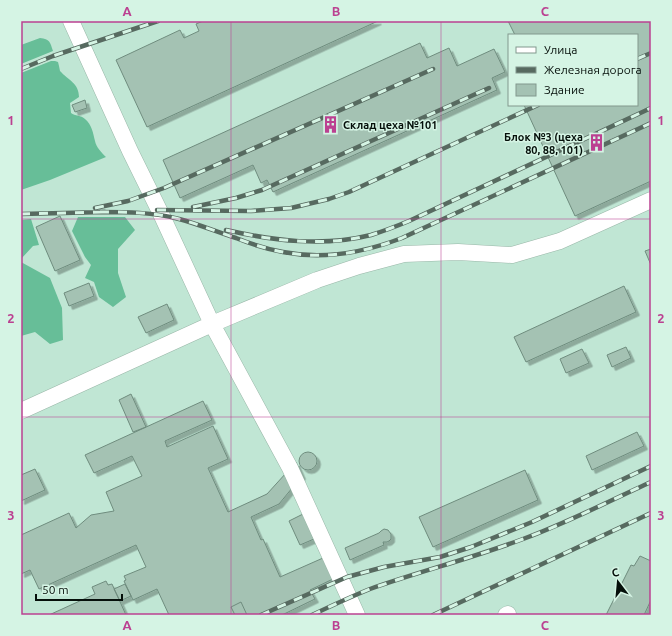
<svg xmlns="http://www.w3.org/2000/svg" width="672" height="636" viewBox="0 0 672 636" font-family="Ubuntu,sans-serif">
	<defs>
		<filter id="shadow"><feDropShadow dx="3.5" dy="3.5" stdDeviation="0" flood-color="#0004"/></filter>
	</defs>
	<rect width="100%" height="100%" fill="#d5f4e4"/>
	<path fill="#c0e6d4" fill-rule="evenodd" d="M21,21H651V615H21ZM509,35H637V105H509Z"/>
	<path fill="#67be98" d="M40,38C50,39 50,42 53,51L21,64V45Z
		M51,61H55L58,62L59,66L60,71C68,80 79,83 79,97L70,103L71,113C75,116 81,115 85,119C92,125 93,133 95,141C96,147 102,153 106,157L50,180L21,190V73Z
		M78,217H125L135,230L118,249V273L126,297L113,307L99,297L94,282L85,278L91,265L85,257L72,231Z
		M31,219L39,245L33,246L21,259V220Z
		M21,262L50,278L62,308L63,340L50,344L35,332L21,336Z"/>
	<path fill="#a4c2b3" stroke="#6f8c7e" filter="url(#shadow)" d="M203,21H378L147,127L116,60L180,30L184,38L199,31L196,24Z
		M508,21H651V181L575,216L524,105H637V35H515Z
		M420,43L427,58L449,48L457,66L494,49L505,72L492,78L497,90L273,192L267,180L261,183L253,165L180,198L163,160Z
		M85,100L87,108L75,112L72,105Z
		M60,216L80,260L55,271L36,227Z
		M651,249V265L645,251Z
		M89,283L94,296L69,306L64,293Z
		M624,286L636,312L526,362L514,337Z
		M167,304L174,320L146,333L138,317Z
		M626,347L631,358L612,367L607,355Z
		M582,349L589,363L566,373L560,359Z
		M131,394L146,427L133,432L119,400Z
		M203,401L212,420L165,441L167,447L213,426L228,459L208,468L228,512L267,494L296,462L302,476L279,504L251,517L261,540L263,539L280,577L323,558L333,579L310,590L315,599L282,615H169L157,589L133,600L124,581L126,580L124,576L146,567L136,545L39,589L30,570L21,574V535L69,513L76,528L91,515L114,511L106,492L142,476L132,456L94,473L85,455Z
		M637,432L644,446L592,470L586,456Z
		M299 461a9 9 0 1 1 18 0a9 9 0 1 1-18 0Z
		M35,469L45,490L21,501V475Z
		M525,470L538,500L433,547L419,517Z
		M303,514L314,539L300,545L289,521Z
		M384,529L388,530L391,534V539L389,541L387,542H383L384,545L350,560L345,548L379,533L381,531Z
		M640,556L651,561V600L644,615H606L631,565L634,566Z
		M106,581L108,585L112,584L126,615H49L95,594L92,587Z
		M125,584L131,596L120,601L114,589Z
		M241,602L247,615H235L231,607Z"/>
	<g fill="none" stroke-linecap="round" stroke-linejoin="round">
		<defs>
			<path id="minor" d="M71,21L130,151L162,216L212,324L290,468L357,615
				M21,411L212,324L317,280L359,266L404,254L458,252L512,255L560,241L651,200
				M506,615L508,614V615"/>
		</defs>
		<use href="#minor" stroke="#99b7a8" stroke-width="17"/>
		<use href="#minor" stroke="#fff" stroke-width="16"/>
		<defs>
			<path id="rail" d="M637,59L651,53
				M21,69L53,56L158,21
				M193,207L236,198L262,190L489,88
				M95,208L128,201L164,188L433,69
				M157,210L251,211L291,208L329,199L349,192L538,105
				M100,212C126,212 153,212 179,219C198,224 217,232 236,238C251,244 267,249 283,252C324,260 363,253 402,238L651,123
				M21,214L105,212
				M226,230C275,241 323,247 371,235C384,231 397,226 409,221L651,108
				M261,615L347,577L384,567L440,557L471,547L532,522L651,466
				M312,615C331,606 350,597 370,589C421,571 473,558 523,539C567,523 609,501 651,482
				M433,615L651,513"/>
		</defs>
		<use href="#rail" stroke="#576a60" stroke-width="4.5"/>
		<use href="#rail" stroke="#d5f4e4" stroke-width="3" stroke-dasharray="9" stroke-linecap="butt"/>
	</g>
	<path fill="none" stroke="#bb4091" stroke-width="1" stroke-opacity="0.55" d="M231,21V615M441,21V615M21,219H651M21,417H651"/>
	<defs>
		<symbol id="building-bare" viewBox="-9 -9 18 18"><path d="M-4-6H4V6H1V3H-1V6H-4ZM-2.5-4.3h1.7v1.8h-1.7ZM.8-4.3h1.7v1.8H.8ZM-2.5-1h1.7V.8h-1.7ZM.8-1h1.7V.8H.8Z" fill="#bb4091" stroke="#d5f4e4" stroke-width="2.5" paint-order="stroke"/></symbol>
	</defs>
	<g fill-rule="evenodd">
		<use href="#building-bare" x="318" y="112" width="25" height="25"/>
		<use href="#building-bare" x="584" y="130" width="25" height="25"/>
	</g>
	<g text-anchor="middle" stroke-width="3" stroke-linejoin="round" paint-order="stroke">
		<g font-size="11" font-weight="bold" fill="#050f0a" stroke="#d5f4e4" text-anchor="start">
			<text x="343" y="129">Склад цеха №101</text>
			<text x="583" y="141" text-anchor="end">Блок №3 (цеха<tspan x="583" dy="13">80, 88, 101)</tspan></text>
		</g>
	</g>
	<rect width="672" height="636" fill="none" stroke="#d5f4e4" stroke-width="44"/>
	<rect x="508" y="34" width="130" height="72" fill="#d5f4e4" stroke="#82988d"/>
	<rect x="516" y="47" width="20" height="6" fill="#ffffff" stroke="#82988d"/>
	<text x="544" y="54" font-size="12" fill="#050f0a">Улица</text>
	<rect x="516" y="67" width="20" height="6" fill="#576a60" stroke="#82988d"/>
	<text x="544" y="74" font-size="12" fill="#050f0a">Железная дорога</text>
	<rect x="516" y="84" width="20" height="12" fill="#a4c2b3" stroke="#82988d"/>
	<text x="544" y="94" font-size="12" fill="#050f0a">Здание</text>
	<g transform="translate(618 582) rotate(344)" stroke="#d5f4e4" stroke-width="3" paint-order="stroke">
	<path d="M0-3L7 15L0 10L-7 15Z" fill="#050f0a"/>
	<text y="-6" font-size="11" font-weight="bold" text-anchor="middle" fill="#050f0a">С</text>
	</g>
	<path d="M36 594v6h86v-6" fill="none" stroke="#050f0a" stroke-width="2"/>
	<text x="42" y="594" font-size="12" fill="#050f0a" stroke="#d5f4e4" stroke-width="3" paint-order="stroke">50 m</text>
	<rect x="22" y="22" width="628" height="592" fill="none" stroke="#bb4091" stroke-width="1.5"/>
	<g font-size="13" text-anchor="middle" font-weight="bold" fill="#bb4091">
		<text x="127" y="16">A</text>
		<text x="336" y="16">B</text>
		<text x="545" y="16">C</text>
		<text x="11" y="125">1</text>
		<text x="661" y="125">1</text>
		<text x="11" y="323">2</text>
		<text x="661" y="323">2</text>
		<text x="11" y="520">3</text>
		<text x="661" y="520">3</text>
		<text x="127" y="630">A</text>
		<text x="336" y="630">B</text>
		<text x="545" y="630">C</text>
	</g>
</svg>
